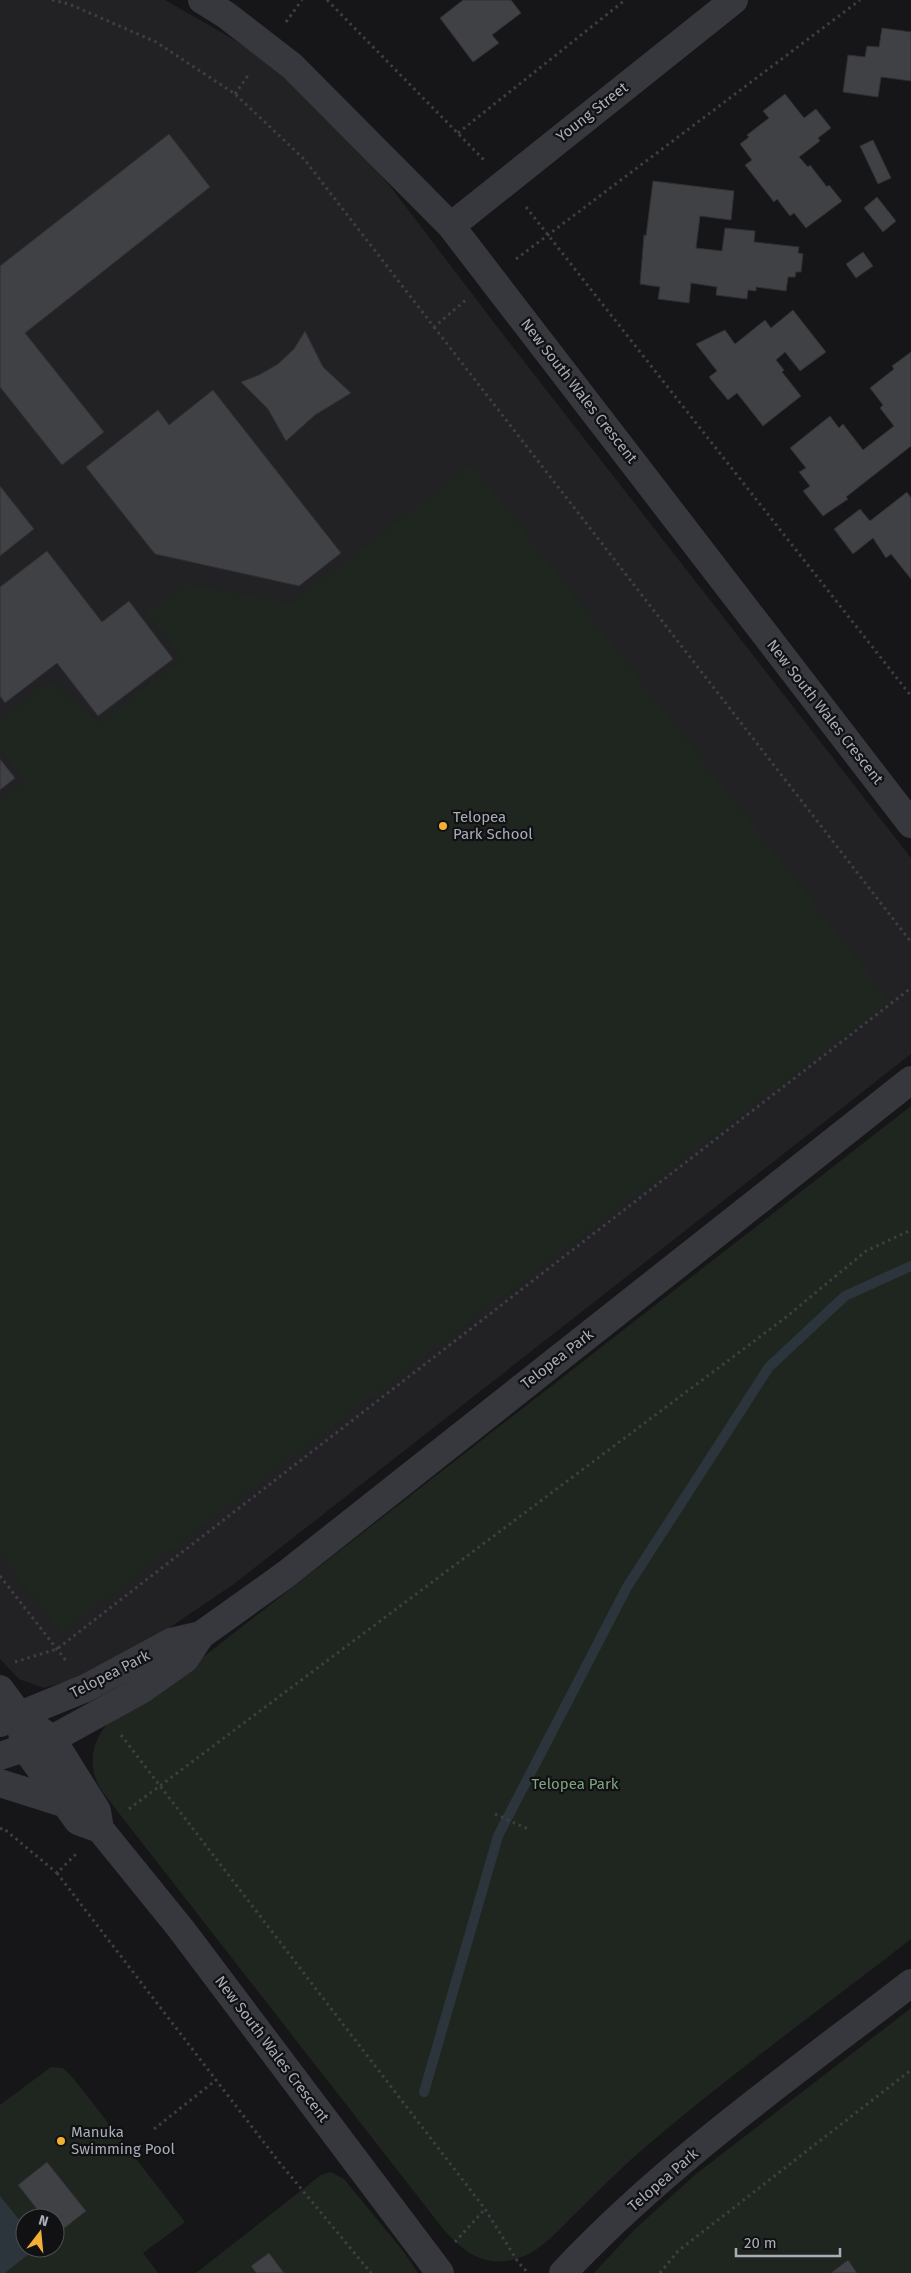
<svg xmlns="http://www.w3.org/2000/svg" width="911" height="2273" viewBox="0 0 911 2273" font-family="'Fira Sans',sans-serif">
	<rect width="100%" height="100%" fill="#161618"/>
	<path fill="#222225" d="M0,0H165L238,42L291,81L366,158L390,186L505,337L911,858V1054L234,1584L141,1647L69,1681L43,1688L19,1679L0,1659Z"/>
	<path fill="#1e261f" fill-rule="evenodd" d="M472,464L890,1001L62,1633L0,1555V801L25,781L0,748V719L51,681L98,723L183,658L146,612L186,584L292,603Z
		M911,1106V1939C824,2007 733,2072 649,2144C624,2165 601,2188 578,2211C560,2228 543,2250 519,2258C487,2269 464,2253 444,2230L104,1794C86,1770 90,1740 112,1719L194,1664Z
		M911,2008V2273H594L634,2230L696,2174Z
		M51,2067L63,2068L74,2079L185,2222L143,2253L158,2273H0V2105ZM25,2218H55V2248H25Z
		M331,2172L344,2179L404,2252L418,2273H196L321,2175Z"/>
	<path fill="#2c353c" d="M0,2196L25,2227V2248H36L5,2273H0Z"/>
	<g fill="none" stroke-linecap="round" stroke-linejoin="round">
		<path stroke="#2c353c" stroke-width="10" d="M424,2092L498,1836L627,1587L769,1367L845,1296L911,1266"/>
	</g>
	<path fill="#404145" stroke="#303034" d="M463,0H511L521,13L492,35L499,43L473,62L440,18Z
		M882,28L911,32V81L881,77L878,97L843,92L848,55L865,57L867,46L879,47Z
		M785,94L804,118L816,109L831,128L818,138L820,141L799,157L808,167L810,165L827,187L829,185L842,201L806,228L794,213L790,216L777,199L774,202L745,165L752,160L740,144L749,137L747,135L769,118L763,111Z
		M169,134L210,187L25,333L104,432L62,465L0,387V266Z
		M873,140L891,178L878,184L860,146Z
		M653,181L734,191L731,220L700,216L696,248L722,251L725,228L755,231L754,242L799,247L798,253L803,254L801,272H796L795,277H788L786,291L756,287V291L748,290L747,299L716,295L717,287L691,283L689,303L658,299L660,287L640,284L644,235L646,236Z
		M877,197L896,221L883,232L864,208Z
		M863,252L873,266L856,278L846,264Z
		M793,310L826,352L800,371L785,352L776,360L784,370L782,372L801,396L763,426L737,393L728,400L709,377L717,371L696,344L725,330L735,344L765,320L771,328Z
		M305,331L323,367L351,393L315,415L286,441L268,409L241,382L259,375L278,364L294,349Z
		M911,352V446L846,497L848,499L823,516L803,491L810,486L799,472L806,468L790,448L830,416L839,428L843,424L863,450L894,426L880,408L883,405L870,388L894,369L892,366Z
		M213,390L341,553L299,586L155,554L86,467L158,410L169,425Z
		M0,486L34,529L0,556Z
		M907,492L911,498V579L891,554L886,558L873,538L853,554L834,529L860,509L870,521Z
		M47,551L102,622L129,601L173,659L98,716L57,663L5,703L0,696V587Z
		M0,759L15,778L0,790Z
		M47,2162L86,2211L57,2234L55,2218H44L18,2185Z
		M269,2253L284,2273H256L251,2266Z
		M848,2260L857,2273H831Z"/>
	<g fill="none" stroke-linecap="round" stroke-linejoin="round">
		<path stroke="#3d3f44" stroke-width="3" stroke-dasharray="2.5 4" stroke-linecap="butt" d="M52,0L69,4L156,42L235,94L304,159L434,327L467,299
			M327,0L484,160
			M286,22L302,0
			M235,94L249,74
			M458,133L625,0
			M526,207L911,696
			M516,259L860,0
			M434,327L911,942
			M0,1576L67,1662
			M15,1662L57,1649L911,988
			M121,1735L485,2209L518,2262L528,2273
			M129,1809L785,1318L866,1251L911,1230
			M495,1814L528,1829
			M0,1829L3,1828L57,1873L77,1853
			M57,1873L279,2162L371,2273
			M154,2129L216,2080
			M455,2242L485,2209
			M660,2273L678,2251L911,2070"/>
		<path stroke="#37383d" stroke-width="28" d="M202,0L226,15L292,66L451,226L911,824
			M451,226L734,0
			M0,1689L20,1716L52,1739L97,1811L100,1829L181,1929L440,2273
			M0,1723L86,1688L171,1642L201,1635L285,1575L911,1080
			M22,1732L25,1748L78,1821L100,1829
			M0,1756L52,1739L141,1690L185,1659L201,1635
			M0,1783L66,1804
			M563,2273C666,2163 792,2075 911,1983"/>
	</g>
	<g fill="#f2b134" stroke="#111113" stroke-width="2">
		<circle cx="443" cy="826" r="5"/>
		<circle cx="61" cy="2141" r="5"/>
	</g>
	<g text-anchor="middle" stroke-width="4.5" stroke-linejoin="round" paint-order="stroke">
		<g font-size="15" fill="#a8adb8" stroke="#111113">
			<text transform="translate(592 112) rotate(-38)" y="5">Young Street</text>
			<text transform="translate(579 391) rotate(52)" y="5">New South Wales Crescent</text>
			<text transform="translate(825 712) rotate(52)" y="5">New South Wales Crescent</text>
			<text transform="translate(557 1359) rotate(-38)" y="5">Telopea Park</text>
			<text transform="translate(110 1674) rotate(-27)" y="5">Telopea Park</text>
			<text transform="translate(272 2049) rotate(53)" y="5">New South Wales Crescent</text>
			<text transform="translate(663 2180) rotate(-41)" y="5">Telopea Park</text>
		</g>
		<g font-size="15" fill="#a8adb8" stroke="#111113" text-anchor="start">
			<text x="453" y="822">Telopea<tspan x="453" dy="17">Park School</tspan></text>
			<text x="71" y="2137">Manuka<tspan x="71" dy="17">Swimming Pool</tspan></text>
		</g>
		<g font-size="15" fill="#7fa381" stroke="#111113">
			<text x="575" y="1789">Telopea Park</text>
		</g>
	</g>
	<g transform="translate(40 2233) rotate(16)"><circle r="24" fill="#111113" stroke="#4d4f55"/>
	<path d="M0-4L9 19L0 12L-9 19Z" fill="#f2b134"/>
	<text y="-8" font-size="14" font-weight="bold" text-anchor="middle" fill="#a8adb8">N</text>
	</g>
	<path d="M736 2248v8h104v-8" fill="none" stroke="#a8adb8" stroke-width="2.5"/>
	<text x="744" y="2248" font-size="15" fill="#a8adb8" stroke="#111113" stroke-width="4" paint-order="stroke">20 m</text>
</svg>
